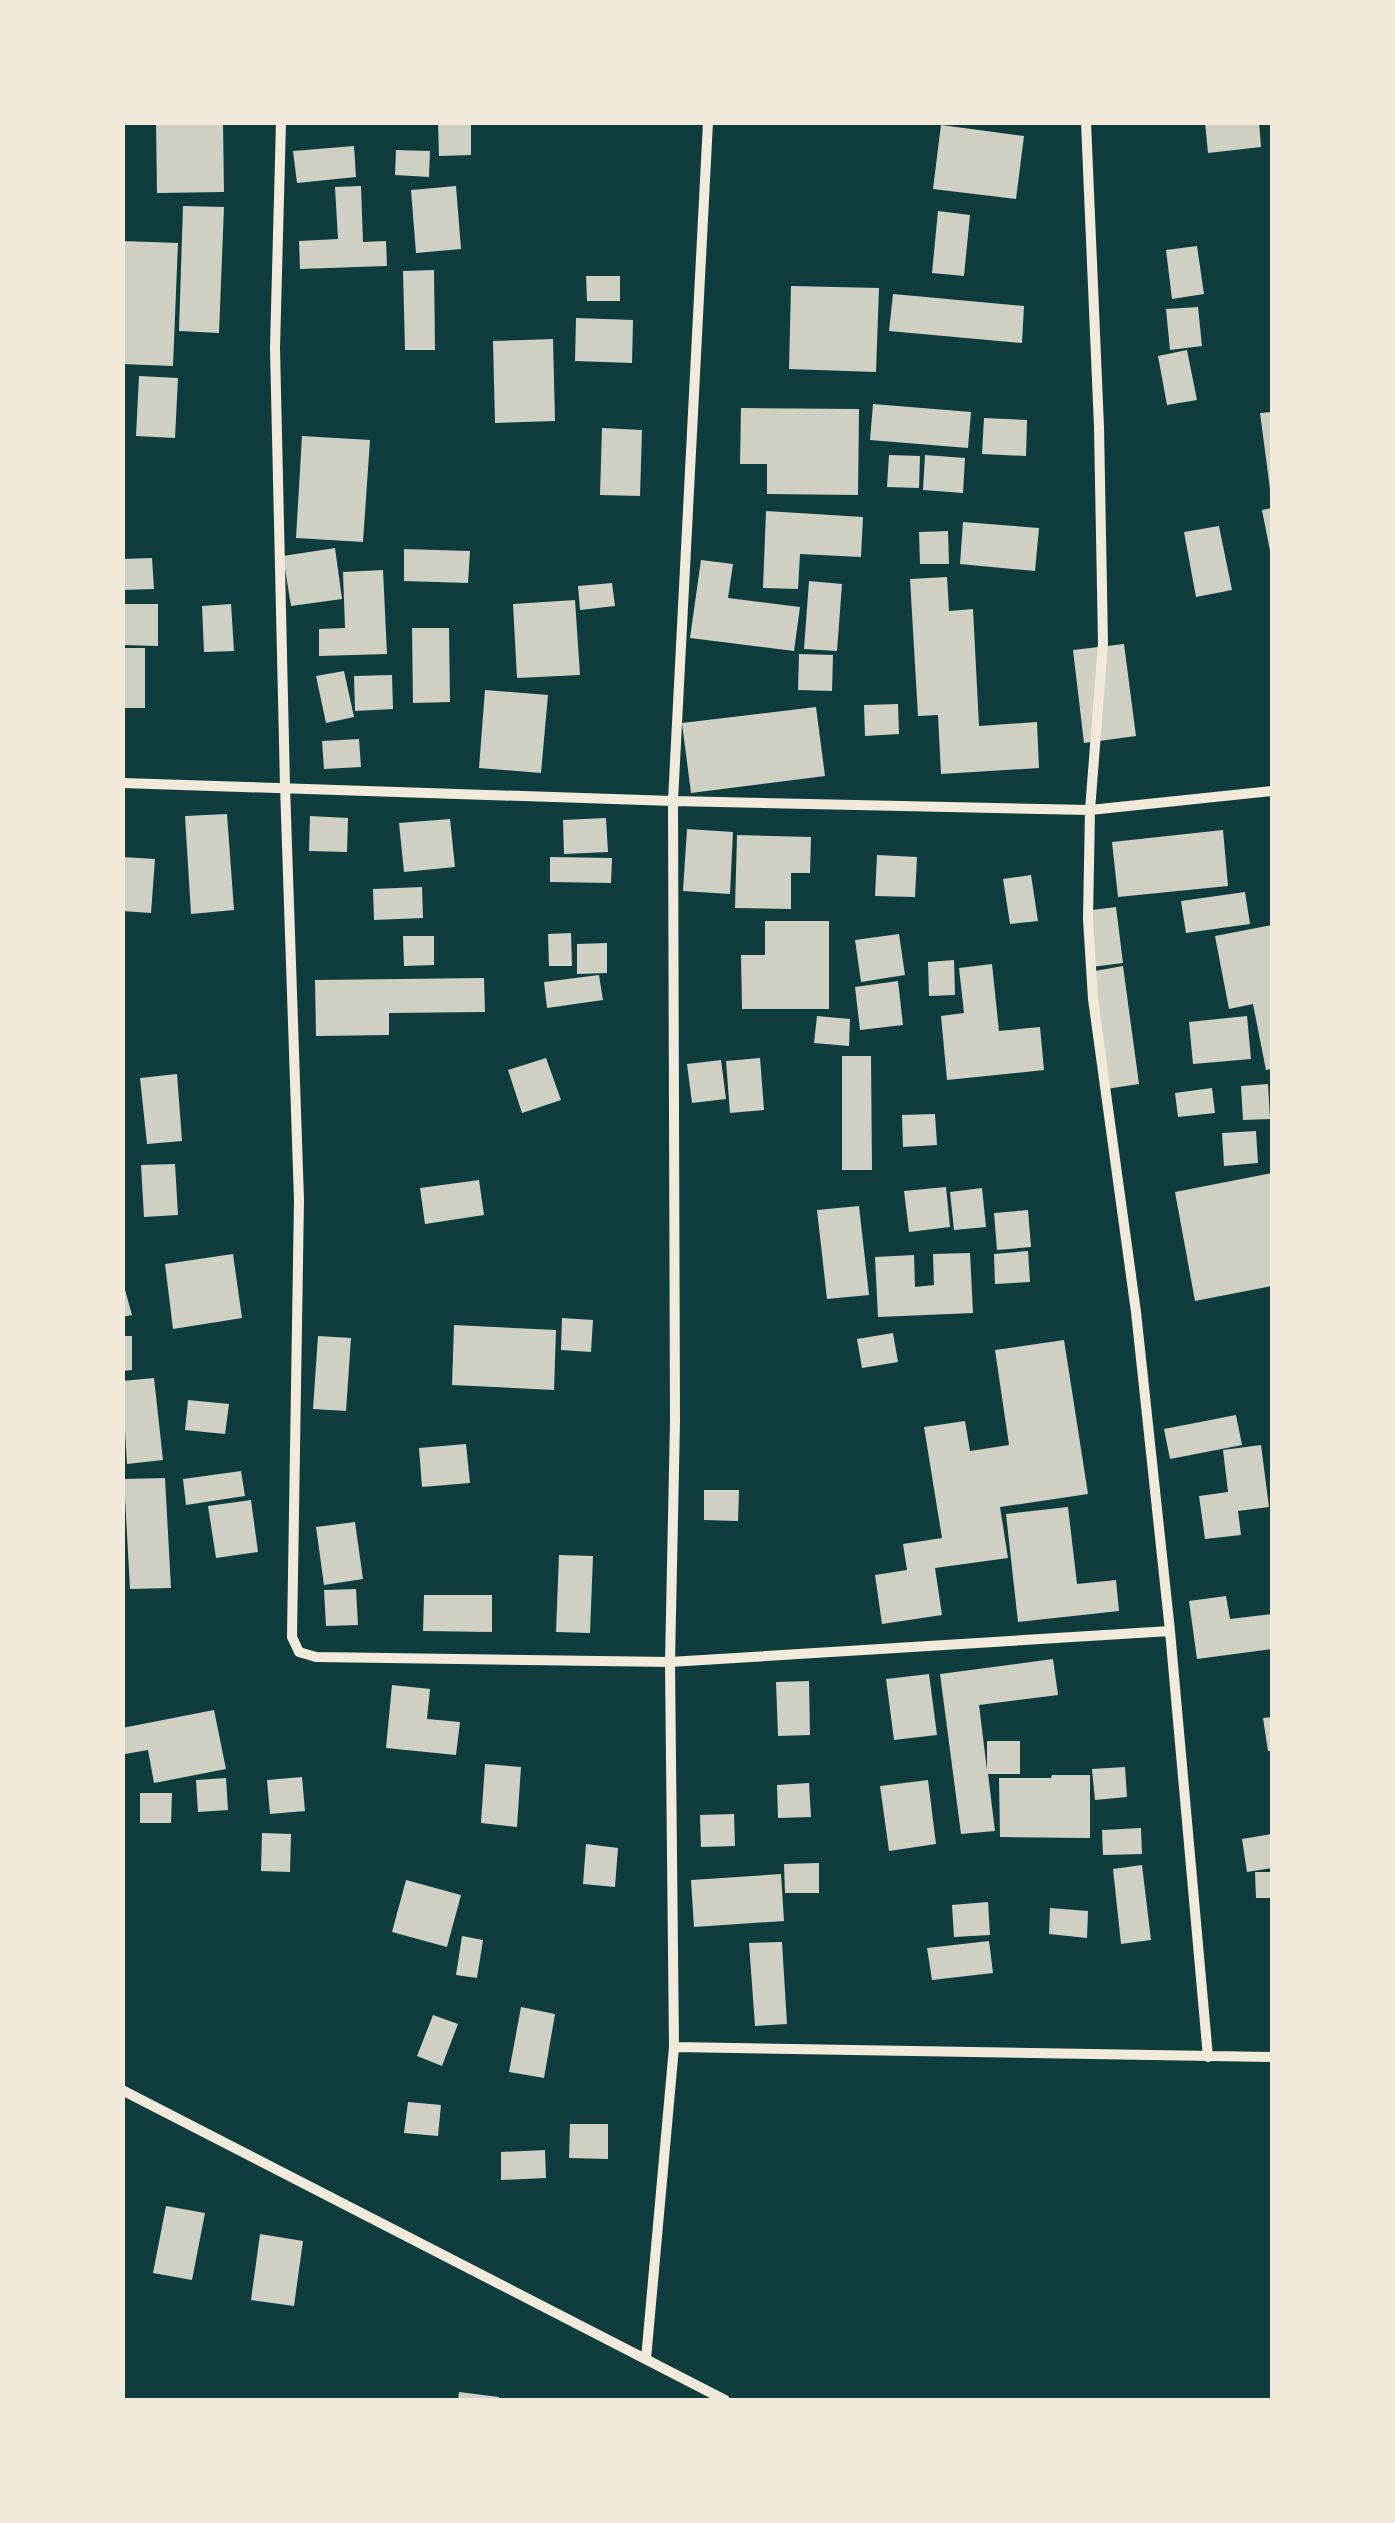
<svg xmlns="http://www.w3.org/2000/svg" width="1395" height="2523" viewBox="0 0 1395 2523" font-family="Arial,sans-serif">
	<rect width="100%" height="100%" fill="#0f3d3e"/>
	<path fill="#cfcfc3" d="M156,122H223L224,192L157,193Z
		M438,122H471V155L439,156Z
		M1205,122H1259L1261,147L1208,153Z
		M941,125L1024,136L1016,199L933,189Z
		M354,146L356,177L297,183L293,151Z
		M396,150L430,151L429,177L395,175Z
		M361,186L363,242L386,241L387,266L300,269L299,241L338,239L335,187Z
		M456,186L461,249L416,253L411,190Z
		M183,206L224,207L219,333L179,331Z
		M938,211L970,215L964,276L932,273Z
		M122,241L178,243L173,366L122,364Z
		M1197,246L1204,294L1172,299L1166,250Z
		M434,270L435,350H405L403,271Z
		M586,276H620V301H587Z
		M791,286L879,288L876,372L789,369Z
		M893,294L1024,306L1022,343L889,331Z
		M1198,307L1202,346L1170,350L1166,309Z
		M576,318L633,320L632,363L575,361Z
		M553,339L555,421L495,423L493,341Z
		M1187,350L1197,400L1167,405L1158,356Z
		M139,376L178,378L175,438L136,436Z
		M873,404L971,412L968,448L870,440Z
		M741,408L859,409L858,495L767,494V464H740Z
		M1272,412V489H1270L1260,413Z
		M984,418L1027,420L1026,456L982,454Z
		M602,428L642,430L640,496L600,495Z
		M302,436L370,440L363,542L296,538Z
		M889,455L920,456L919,488L887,487Z
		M925,455L965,458L963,493L923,490Z
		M1272,508V556H1271L1262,510Z
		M766,511L863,517L861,557L800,554L798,589L763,588Z
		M963,522L1039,528L1035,571L960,564Z
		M1219,526L1232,590L1196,597L1184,532Z
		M948,531L949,564H920L919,532Z
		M335,548L342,599L291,606L283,556Z
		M404,549L470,551L468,583L404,581Z
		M152,558L154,589L122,590V559Z
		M701,560L733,564L728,598L800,607L794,651L690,638Z
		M383,570L387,654L319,656V629L345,628L343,572Z
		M947,577L949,611L973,609L979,726L1037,722L1039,768L941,774L938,715L918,716L910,579Z
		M809,581L842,584L837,651L804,649Z
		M612,583L615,606L580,610L578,586Z
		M575,600L580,675L517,678L513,604Z
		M122,604H158V646L122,645Z
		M231,604L234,651L204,652L202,606Z
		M412,628H449L450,702L413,703Z
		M1124,644L1136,736L1084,743L1073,650Z
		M122,648H145V708H122Z
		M799,654L833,655L832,691L798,690Z
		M344,671L354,717L326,723L316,676Z
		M392,675L393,709L355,711L354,676Z
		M485,690L548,695L541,773L479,768Z
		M898,704L899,734L865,736L864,705Z
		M816,707L825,776L691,793L682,723Z
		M359,739L361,767L324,769L322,741Z
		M227,814L234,910L191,914L185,816Z
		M310,816L348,818L347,852L309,851Z
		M606,818L608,852L564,854L563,820Z
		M450,819L455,867L404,872L399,823Z
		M687,829L733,832L730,894L683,891Z
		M1223,830L1228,886L1118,897L1112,842Z
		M737,835L811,837L810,873H791V909L735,908Z
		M877,855L917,857L915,897L875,896Z
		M122,857L155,859L151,913L122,911Z
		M550,857L612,858L611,883L550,882Z
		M1031,875L1038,921L1010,924L1003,879Z
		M422,887L423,918L374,920L373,889Z
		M1245,892L1250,924L1186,933L1181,901Z
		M1116,907L1123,963L1091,967L1084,911Z
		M765,921H829V1009H742L741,955H765Z
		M1272,925V1069L1266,1070L1253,1004L1229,1009L1215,936Z
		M571,933L572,966H549L548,934Z
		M899,934L905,975L861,982L855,940Z
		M403,936H434V965L404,966Z
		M607,943V973L577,974V944Z
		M954,960L955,995L929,996L928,962Z
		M992,964L999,1031L1040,1027L1044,1070L947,1080L941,1016L964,1013L959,968Z
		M1123,966L1139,1084L1106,1089L1089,972Z
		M599,975L603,1000L547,1008L544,982Z
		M484,978L485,1012L389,1013V1035L316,1036L315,980Z
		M898,981L903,1025L860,1030L855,987Z
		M817,1016L850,1019L849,1046L814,1043Z
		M1247,1016L1251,1059L1193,1064L1189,1022Z
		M842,1056H871L872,1170H842Z
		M546,1058L561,1100L522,1113L508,1070Z
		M760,1058L764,1110L730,1113L726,1061Z
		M721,1060L726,1099L692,1103L687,1064Z
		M177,1074L182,1141L147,1144L140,1078Z
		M1268,1084L1270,1119L1243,1120L1241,1086Z
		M1212,1088L1215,1113L1178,1117L1175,1093Z
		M935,1114L937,1145L903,1147L902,1115Z
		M1256,1131L1258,1163L1224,1166L1222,1133Z
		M175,1164L178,1215L144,1217L141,1165Z
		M1272,1173V1286L1195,1301L1175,1192Z
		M479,1180L484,1215L425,1224L420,1188Z
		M946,1187L950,1227L909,1232L904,1191Z
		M982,1188L986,1227L954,1230L950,1192Z
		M859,1206L869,1295L827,1299L817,1210Z
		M1028,1210L1031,1247L997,1250L994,1213Z
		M1028,1251L1030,1282L995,1284L994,1254Z
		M970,1253L973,1313L878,1317L875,1257L914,1255L915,1287L934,1285L933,1254Z
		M233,1254L242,1318L173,1329L165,1264Z
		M122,1279L132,1315L122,1317Z
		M562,1318L593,1320L591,1352L561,1350Z
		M454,1325L556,1330L554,1390L452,1385Z
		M893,1333L898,1362L862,1368L857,1339Z
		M122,1336H132V1370L122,1371Z
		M318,1336L351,1338L346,1411L313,1409Z
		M1064,1340L1088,1494L1000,1507L1008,1558L935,1568L942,1615L882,1624L875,1575L907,1570L903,1544L942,1538L924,1427L965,1421L970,1451L1009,1445L995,1350Z
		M154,1378L163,1460L127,1464L122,1381Z
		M188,1400L229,1404L225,1434L185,1430Z
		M1236,1415L1242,1445L1170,1459L1164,1429Z
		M466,1444L470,1483L422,1487L419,1448Z
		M1261,1445L1269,1507L1238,1511L1241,1535L1205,1539L1199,1496L1228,1492L1223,1450Z
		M241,1471L245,1496L186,1505L183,1479Z
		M165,1478L171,1588L130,1589L124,1479Z
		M704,1490H739L738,1521L704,1520Z
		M251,1500L258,1552L216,1558L208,1506Z
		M1068,1507L1077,1584L1116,1580L1119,1611L1018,1622L1006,1514Z
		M355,1522L363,1579L324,1585L316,1527Z
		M559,1555L593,1556L590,1633L556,1632Z
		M356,1589L358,1625L326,1626L324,1590Z
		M424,1595H492V1632L423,1631Z
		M1226,1596L1230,1619L1272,1614V1649L1197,1659L1189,1601Z
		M1053,1659L1058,1695L979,1705L987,1770V1741H1020V1774H988L995,1831L961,1834L940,1674Z
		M929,1674L937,1735L894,1740L886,1679Z
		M809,1681L810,1735L778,1736L776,1682Z
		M392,1685L430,1689L427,1719L460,1722L456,1755L386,1748Z
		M214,1710L226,1769L154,1783L148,1750L125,1754L122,1728Z
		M1272,1717V1751H1268L1263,1718Z
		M485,1764L521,1767L517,1827L481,1823Z
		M1125,1767L1127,1797L1095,1800L1092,1769Z
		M1052,1775H1090V1838L1000,1837L999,1778H1051Z
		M302,1777L305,1811L270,1814L267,1780Z
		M226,1778L228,1810L198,1812L196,1780Z
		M928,1780L936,1844L889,1851L880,1786Z
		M809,1783L811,1817L778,1818L777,1785Z
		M140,1793H172L171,1823H140Z
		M734,1814L735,1846L701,1847L700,1815Z
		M1141,1828L1142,1854L1103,1855L1102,1830Z
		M262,1833L291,1834L290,1872L261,1871Z
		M1272,1834V1868L1247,1872L1242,1839Z
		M586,1844L618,1848L615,1887L583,1884Z
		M819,1863V1893H785L784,1864Z
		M1142,1865L1151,1940L1121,1944L1113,1869Z
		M1255,1872H1272V1898H1256Z
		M781,1874L784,1921L694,1927L691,1880Z
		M406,1880L461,1895L447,1947L392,1932Z
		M988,1902L990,1935L954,1937L952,1905Z
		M1050,1908L1088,1911L1087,1938L1049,1934Z
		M462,1936L483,1940L477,1978L456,1975Z
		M989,1941L993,1973L932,1980L927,1948Z
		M782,1942L787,2024L755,2026L749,1943Z
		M521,2007L555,2014L544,2078L509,2072Z
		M433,2015L458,2024L442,2066L417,2056Z
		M408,2102L441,2105L438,2136L404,2133Z
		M570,2124H608V2159L569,2158Z
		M545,2150L546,2178L501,2180V2152Z
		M166,2206L205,2213L192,2280L153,2273Z
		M260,2234L303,2241L294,2306L251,2300Z
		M459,2392L499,2397V2400H458Z"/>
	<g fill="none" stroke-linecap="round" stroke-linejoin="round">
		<path stroke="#f1e9da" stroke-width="10" d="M281,122L275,348L285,786L299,1200L292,1637L299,1652L316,1657L670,1662L1170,1631
			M1086,122L1099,427L1103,643L1090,810L1088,919L1093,999L1136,1312L1170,1631L1208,2057
			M122,783L673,801L1090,810L1272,791
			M674,2047L1272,2057
			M122,2090L725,2400
			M646,2359L674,2047L670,1662L675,1421L673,801L708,122"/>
	</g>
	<rect width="1395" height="2523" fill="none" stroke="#f1e9da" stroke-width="250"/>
</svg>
